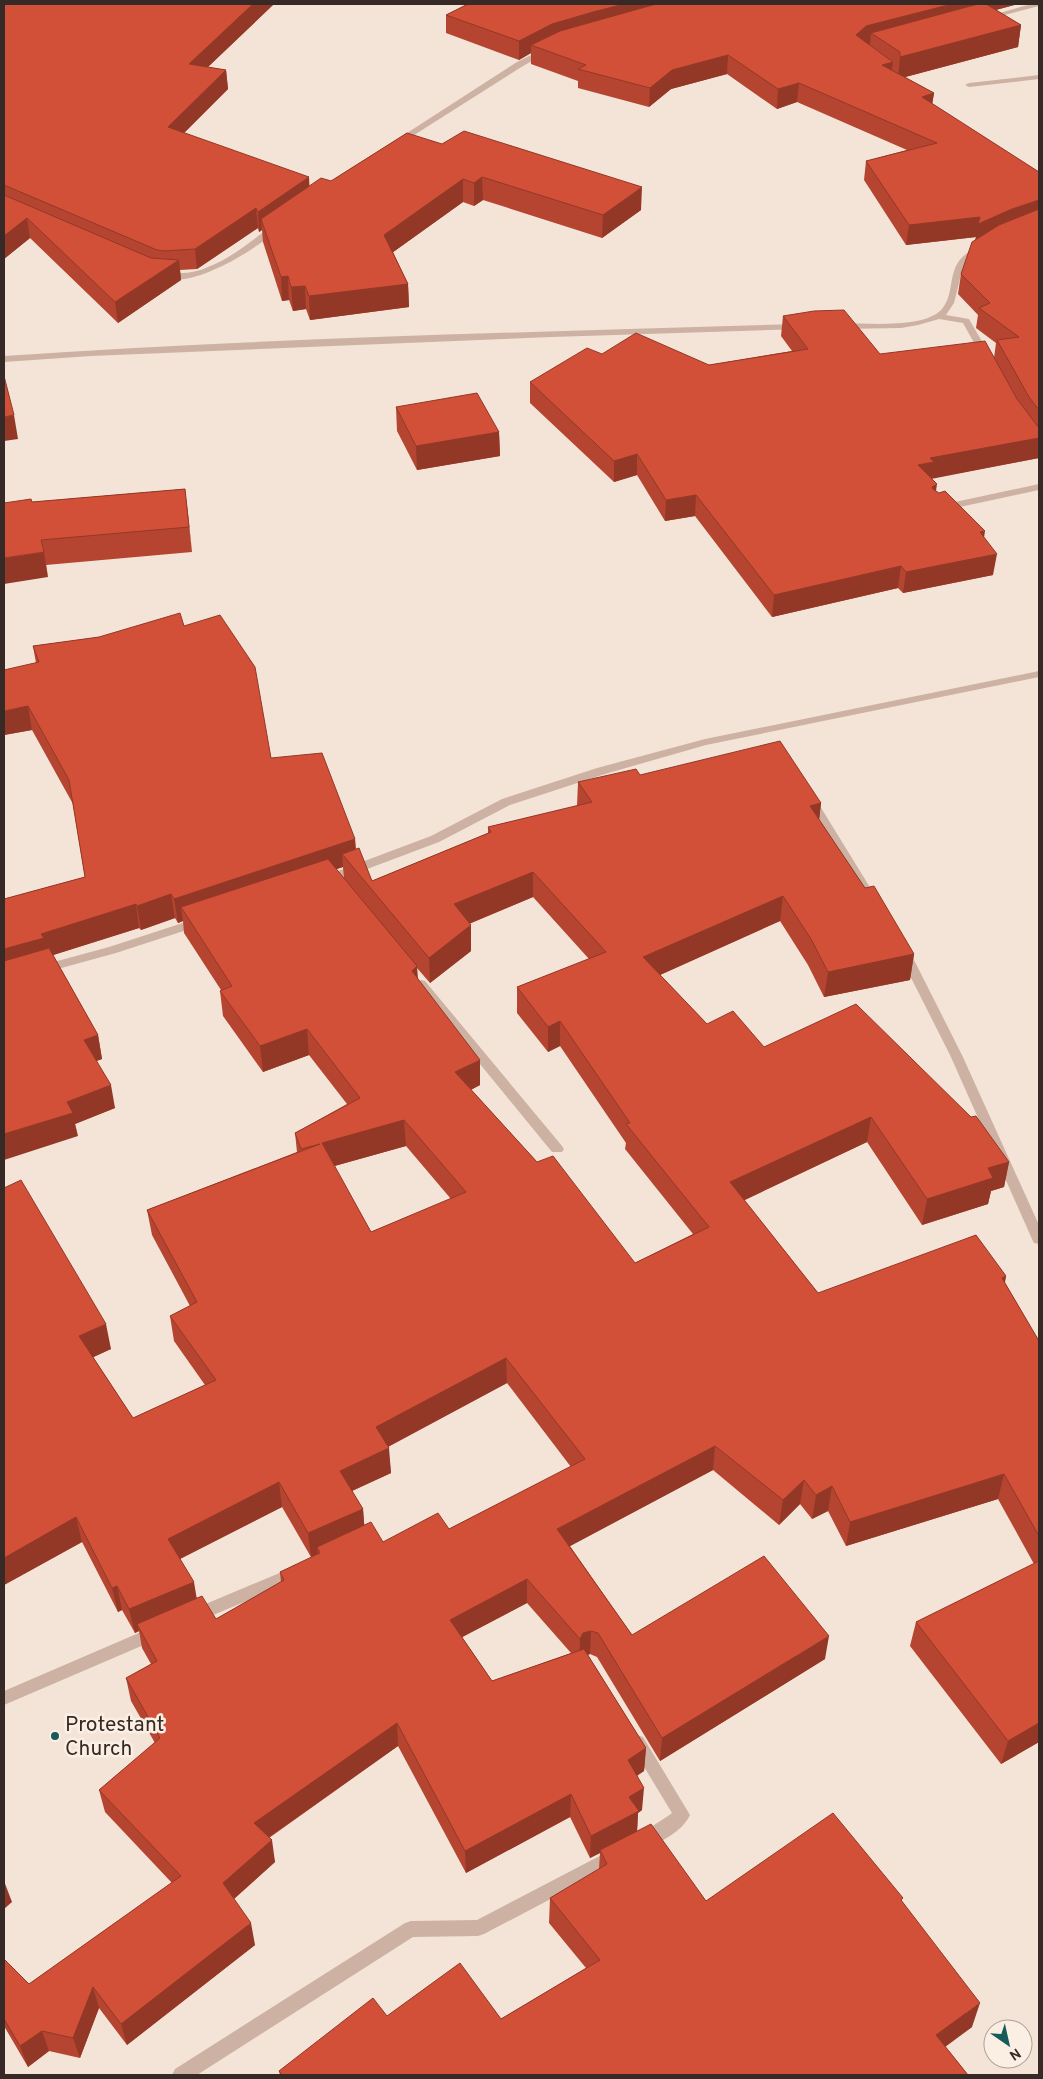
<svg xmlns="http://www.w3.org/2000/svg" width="1043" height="2079" viewBox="0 0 1043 2079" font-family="Overpass,sans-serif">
	<rect width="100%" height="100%" fill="#f4e4d8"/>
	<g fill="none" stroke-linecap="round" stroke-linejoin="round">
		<path fill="#cdb2a3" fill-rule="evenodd" d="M1031,4H1039V6L986,20L982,18Z
			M543,49L550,51L523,66L400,144L393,142L517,62Z
			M1039,75V79L969,87L965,85L969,83Z
			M273,225L280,227C261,247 185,295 159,275C165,270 173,274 181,273C190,273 199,271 208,267C232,258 252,240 273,225Z
			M980,247L984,250L983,252L963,267L954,303L946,315L969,319L991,357L989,359H983L963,323L939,319L918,325L901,328L839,329L835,326L839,323C864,323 923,329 941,310C959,291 941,260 980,247Z
			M799,324L802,325V329L552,337L91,356L4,362V356C268,338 534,332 799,324Z
			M1039,484V490L941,511L936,508L941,505Z
			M1039,671V677L706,745L605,774L510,805L439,842L330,883L326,884L320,880L322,877L431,836L502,799L597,768L705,739Z
			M811,797L815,798L871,889L873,892L871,895H863L805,801Z
			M198,918L202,919L204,922L202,925L116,953L43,973L37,969L39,966L109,947Z
			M905,950L911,954L962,1055L1039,1225V1244L1034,1243L1032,1239L950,1055L899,954Z
			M421,980L425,981L562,1146L564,1149L562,1152H552L417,987L415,984Z
			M296,1566L301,1568L304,1573L301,1578L199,1621L194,1623L189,1621L186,1616L189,1611Z
			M155,1626L160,1628L163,1633L160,1638L4,1705V1691Z
			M637,1735L643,1737L690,1815C683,1831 660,1843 644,1849L638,1847L636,1841C639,1833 663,1820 672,1813L629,1742L631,1737Z
			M613,1849L619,1851L621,1857L619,1863L484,1934L478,1936L413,1937L197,2075H172L175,2069L405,1923L411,1921L477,1920Z"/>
	</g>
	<path fill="#b54530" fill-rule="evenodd" d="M4,4H274L208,67L226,70L228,89L184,133L310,186L331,181L407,133L641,210L602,238L483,200L474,206L463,202L393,252L408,284L409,307L310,320L306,309L293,311L289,300L282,301L263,242L262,230L259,232L258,228L197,269L180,270L181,280L118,323L30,238L4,259Z
		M468,4H1018L996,10L1021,25L1018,47L905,77L934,93L932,104L1039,172V458L932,478L936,491L984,538L993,575L903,593L898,588L772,617L695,516L665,521L637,475L614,482L530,403V382L602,354L709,365L792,351L781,336L783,316L880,354L994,358L996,343L976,328L978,315L958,294L961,274L976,237L906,245L864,180L866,161L907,150L797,102L777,109L727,74L671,89L649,107L578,88V81L531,64V53L519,60L446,33V15Z
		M396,407L499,432L500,456L417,470L397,431Z
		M185,489L192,552L46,565L48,577L32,502Z
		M184,626L271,758L355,839L356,849L372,881L488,833V827L577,806L578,782L640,775L821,803L819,820L865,888L914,954L910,980L824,997L808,965L780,921L660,975L707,1024L764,1047L1009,1162L1004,1187L991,1191L988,1204L922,1225L867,1142L744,1200L818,1293L1006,1276L1005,1283L1039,1341V1742L1001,1764L910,1646L916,1622L1034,1564L998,1499L846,1546L828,1511L812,1519L800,1504L779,1525L713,1470L570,1546L632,1635L825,1659L660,1761L597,1657L590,1654L588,1655L646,1748L644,1771L637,1776L642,1810L638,1813L637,1831L706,1901L902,1902L972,2027L945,2046L968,2075H280L279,2071L387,2016L501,2019L586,1968L549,1923L550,1898L599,1869L600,1853L590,1858L570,1817L466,1873L398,1746L269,1838L275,1862L234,1899L255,1945L127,2045L99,2008L80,2058L49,2051L28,2067L4,2026V1959L29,1984L172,1883L105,1812L99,1790L155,1743L131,1701L126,1678L151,1664L142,1648L139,1631L135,1633L122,1610L118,1612L82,1542L4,1585V1188L111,1349L93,1357L133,1418L205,1385L174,1341L170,1316L190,1306L152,1235L147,1210L297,1152L295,1133L347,1104L309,1055L263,1072L223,1016L220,991L221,990L184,933L183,921L178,923L175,918L141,930L139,928L53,955L98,1035L102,1059L96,1061L115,1108L75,1124L78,1136L4,899L85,877L73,804L32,730L4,735L36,663L33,646ZM343,867L344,878L336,869ZM533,897L589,959L517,987V1013L548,1052L560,1046L626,1143L625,1149L693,1234L635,1263L537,1162L471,1090L480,1085L418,979L417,968L430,983L471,951L469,924ZM406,1146L451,1199L371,1232L334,1166ZM507,1383L571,1467L449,1529L383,1542L364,1526L363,1509L352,1491L391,1473L388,1447ZM282,1507L311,1557L318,1554V1555L280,1572L281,1582L216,1619L197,1599L180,1559ZM527,1603L571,1653L492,1681L462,1637Z"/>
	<path fill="#933827" d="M253,4H274L191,83L189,64Z
		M624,4H695L531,45V53L519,60V41L552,24L593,12Z
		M952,4H1018L883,40L871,33L870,44L865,45L856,35L866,26Z
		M1021,25L1018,47L898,79L900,57Z
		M728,55L727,74L671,89L649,107L650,88L672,70Z
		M893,62L890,81L882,65Z
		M226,70L228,89L170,147L168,127Z
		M799,83L797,102L777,109L778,89Z
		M934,93L931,112L922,97Z
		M309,177L310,196L261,219L262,230L259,232L258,212Z
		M482,177L483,200L474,206V183Z
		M463,179V202L385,258L384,235Z
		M642,187L641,210L602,238L603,215Z
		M1039,200V219L975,244L976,237L906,245L909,225L1012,209Z
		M256,208L258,228L197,269L195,249Z
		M27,218L30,238L4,259V236Z
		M179,260L181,280L118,323L115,302Z
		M288,276L289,300L282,301L281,277Z
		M408,284L409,307L310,320L309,296Z
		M305,286L306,309L293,311L291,287Z
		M14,415L18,439L4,441V417Z
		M499,432L500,456L417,470L416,446Z
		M1039,438V458L931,479L918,465L930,458Z
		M637,454V475L614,482V461Z
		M937,484L934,505L932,487Z
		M185,489L188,514L192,552L189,527Z
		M696,495L695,516L665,521L666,500Z
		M985,531L982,552L980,532Z
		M44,552L48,577L4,584V558Z
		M997,554L993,575L903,593L906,572Z
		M901,566L898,588L772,617L774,595Z
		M28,706L32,730L4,735V711Z
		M821,803L818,829L810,806Z
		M355,839L356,862L342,854L343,867L189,919L181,907L183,921L178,923L174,899Z
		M533,872V897L454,930V904Z
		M171,894L175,918L141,930L137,906Z
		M783,896L780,921L642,983L643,957Z
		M136,904L139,928L47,957L4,975V949L41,934Z
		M471,925V951L430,983L429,958Z
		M914,954L910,980L824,997L828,972Z
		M417,966L418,992L412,971Z
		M560,1021V1046L548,1052V1027Z
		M307,1029L309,1055L263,1072L260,1046Z
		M98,1035L102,1059L88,1064L84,1040Z
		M480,1060V1085L456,1097L455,1072Z
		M111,1085L115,1108L75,1124L78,1136L4,1160V1134L67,1102Z
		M871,1117L867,1142L728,1208L730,1182Z
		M404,1120L406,1146L324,1169L322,1143Z
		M1009,1162L1004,1187L991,1191L988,1204L922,1225L927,1199L988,1168Z
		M1006,1276L1000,1302L1002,1278Z
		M106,1324L111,1349L85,1361L79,1336Z
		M506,1358L507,1383L378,1452L376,1427Z
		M715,1446L713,1470L557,1553V1529Z
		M389,1448L391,1473L343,1495L340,1471Z
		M1004,1474L998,1499L846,1546L850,1522Z
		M804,1480L800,1504L779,1525L783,1500Z
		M279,1482L282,1507L172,1563L168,1539Z
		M832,1486L828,1511L812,1519L816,1495Z
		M363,1509L365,1533L317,1547L318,1554L311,1557L308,1533Z
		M76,1517L82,1542L4,1585V1558Z
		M527,1579V1603L451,1643L450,1620Z
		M194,1582L198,1606L137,1624L139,1631L135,1633L129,1609Z
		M117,1586L122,1610L118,1612L112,1588Z
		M591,1631L590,1654L582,1656L579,1663L580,1639L583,1633Z
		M829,1636L825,1659L660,1761L662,1738Z
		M397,1723L398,1746L258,1845L254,1823Z
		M1039,1723V1742L1001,1764L1008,1741Z
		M646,1748L644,1771L626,1782L628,1760Z
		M644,1788L642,1810L638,1813L637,1833L600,1850V1853L590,1858L591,1836L629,1797Z
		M571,1794L570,1817L466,1873L465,1851Z
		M272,1840L275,1862L227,1905L223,1883Z
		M4,1881L12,1902L4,1909Z
		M251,1923L255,1945L127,2045L121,2024Z
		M93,1987L99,2008L80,2058L73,2038Z
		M980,2003L972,2027L929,2059L936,2035Z
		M42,2031L49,2051L28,2067L20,2046Z"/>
	<path fill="#d25038" stroke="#933827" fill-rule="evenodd" d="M4,4H253L189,64L226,70L168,127L309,177L258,212L256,208L195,249L164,251L157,250L4,185Z
		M468,4H624L593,12L552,24L519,41L446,15Z
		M656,4H952L866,26L856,35L893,62L882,65L934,93L922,97L1039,172V200L1012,209L978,224L980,217L909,225L866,161L937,143L799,83L778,89L728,55L672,70L650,88L578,69L586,65L531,45L560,31Z
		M978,4H986L1021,25L900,57V52L871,33Z
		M464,131L642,187L603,215L482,177L474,183L463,179L384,235L408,284L309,296L305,286L291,287L288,276L281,277L261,219L321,178L331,181L407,133L442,144Z
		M4,195L151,258L179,260L115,302L27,218L4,236Z
		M1039,209V410L1029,397L997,340L1019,337L979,308L990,303L961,274L972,242L999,225Z
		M844,310L880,354L985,341L1017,399L1039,428V438L930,458L934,462L918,465L937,484L932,487L933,489L939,493L945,491L985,531L980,532L997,554L906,572L901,566L774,595L696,495L666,500L637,454L614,461L530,382L587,348L602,354L636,333L709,365L808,349L783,316L814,311Z
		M4,376L14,415L4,417Z
		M477,393L499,432L416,446L396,407Z
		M185,489L189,527L41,540L44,552L4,558V503L31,499L32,502Z
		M180,613L184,626L220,615L255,667L271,758L322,753L355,839L174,899L171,894L137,906L136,904L41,934L44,938L4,949V899L85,877L69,780L28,706L4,711V670L39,662L33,646L99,637Z
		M780,741L821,803L810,806L865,888L874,886L914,954L828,972L811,939L783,896L643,957L707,1024L733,1011L764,1047L856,1004L971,1117L976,1116L1009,1162L988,1168L993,1178L927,1199L871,1117L730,1182L818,1293L976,1235L1006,1276L1002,1278L1039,1341V1536L1004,1474L850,1522L832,1486L816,1495L804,1480L783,1500L715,1446L557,1529L632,1635L764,1556L829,1636L662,1738L598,1633L591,1631L583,1633L580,1639L527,1579L450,1620L492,1681L584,1649L646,1748L628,1760L644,1788L629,1797L639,1811L591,1836L571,1794L465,1851L397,1723L254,1823L272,1840L223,1883L251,1923L121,2024L93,1987L73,2038L42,2031L20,2046L4,2019V1959L29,1984L181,1876L99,1790L160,1738L126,1678L157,1661L137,1624L202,1596L216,1619L284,1580L280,1572L320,1553L317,1547L371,1522L383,1542L438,1513L449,1529L585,1459L506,1358L376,1427L389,1448L340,1471L363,1509L308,1533L279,1482L168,1539L194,1582L129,1609L117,1586L112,1588L76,1517L4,1558V1188L21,1180L106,1324L79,1336L133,1418L216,1380L170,1316L197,1302L147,1210L320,1144L301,1149L295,1133L360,1098L307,1029L260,1046L220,991L232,986L181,907L328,859L417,966L412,971L480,1060L455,1072L537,1162L553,1156L635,1263L709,1227L626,1124L630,1123L560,1021L548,1027L517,987L606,952L533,872L454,904L471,925L429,958L342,854L359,848L372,881L491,832L488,827L592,802L578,782L636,769L640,775ZM404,1120L466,1192L371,1232L322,1143Z
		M49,948L98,1035L84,1040L111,1085L67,1102L73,1113L4,1134V961Z
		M1039,1561V1723L1008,1741L916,1622Z
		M833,1813L903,1898L901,1900L980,2003L936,2035L968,2075H282L279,2071L373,1998L387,2016L460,1963L501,2019L600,1960L550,1898L607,1864L600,1850L651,1824L706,1901Z"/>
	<circle fill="#175c5b" stroke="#fbefe4" stroke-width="2" cx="55" cy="1736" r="5"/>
	<g text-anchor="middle" stroke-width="5" stroke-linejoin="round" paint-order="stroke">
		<g font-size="21" fill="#372a26" stroke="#fbefe4" text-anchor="start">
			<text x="65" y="1731">Protestant<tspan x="65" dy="24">Church</tspan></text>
		</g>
	</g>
	<rect width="1043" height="2079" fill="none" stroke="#372a26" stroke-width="10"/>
	<g transform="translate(1008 2044) rotate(146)"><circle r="24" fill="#fbefe4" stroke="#ada098"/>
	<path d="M0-4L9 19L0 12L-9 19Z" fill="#175c5b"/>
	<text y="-8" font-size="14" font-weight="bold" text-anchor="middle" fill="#372a26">N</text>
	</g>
</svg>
